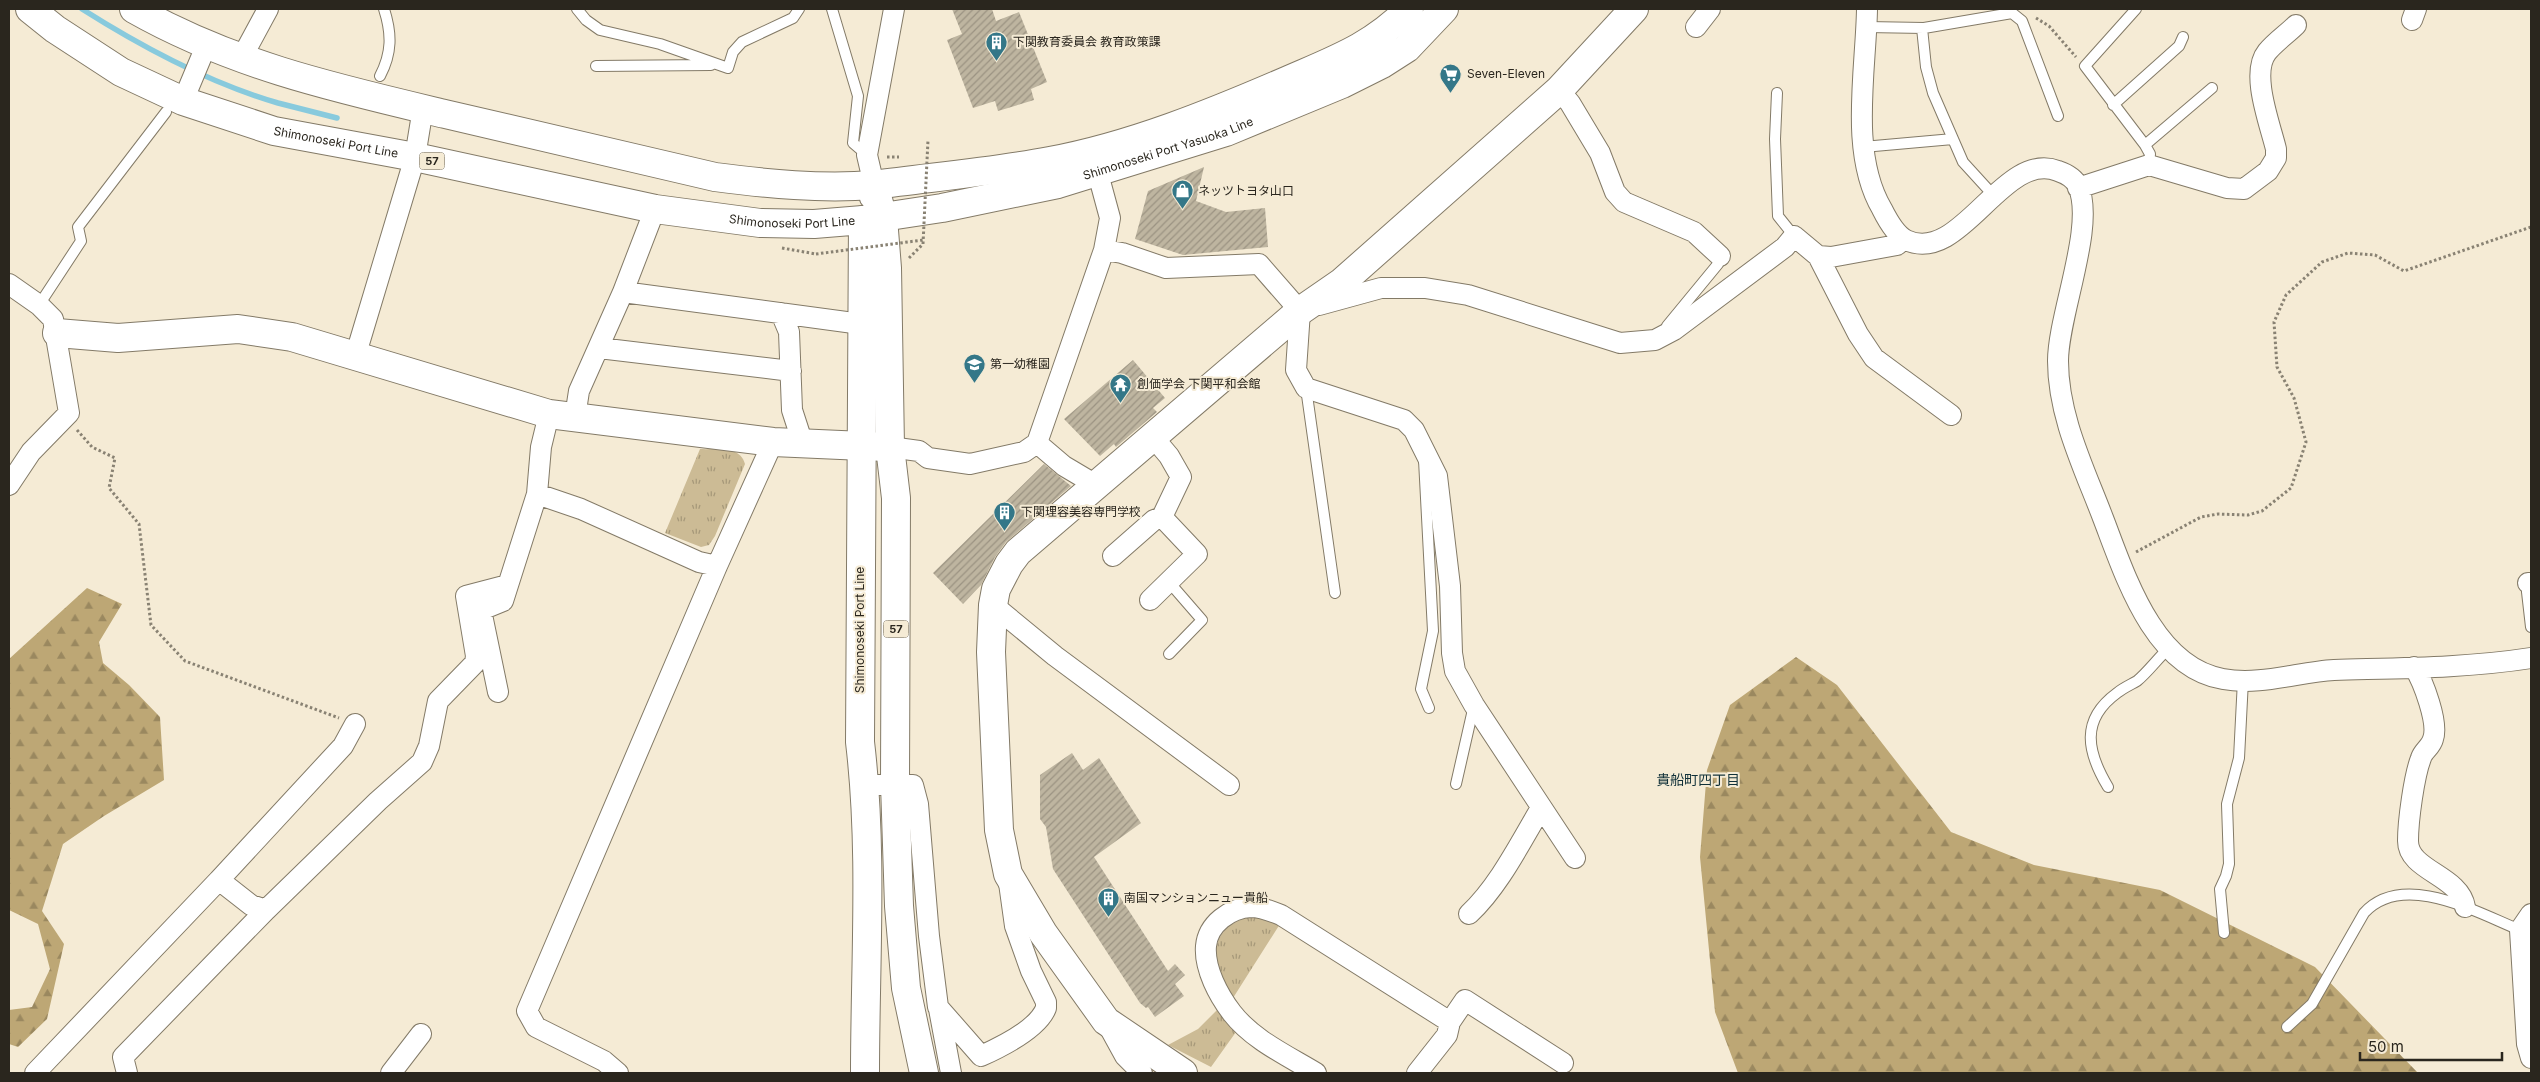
<svg xmlns="http://www.w3.org/2000/svg" width="2540" height="1082" viewBox="0 0 2540 1082" font-family="Inter,'Noto Sans JP',sans-serif">
	<defs>
		<pattern id="forest-firs" width="22" height="20" patternUnits="userSpaceOnUse" patternTransform="scale(1.25)"><rect width="22" height="20" fill="#bda775"/><path d="M5 1l3.5 6h-7zM16 11l3.5 6h-7z" fill="#9a885f"/></pattern>
		<pattern id="park-tufts" width="24" height="20" patternUnits="userSpaceOnUse" patternTransform="scale(1.25)"><rect width="24" height="20" fill="#ccbb95"/><path d="M3 7l-1-3M5 7V3M7 7l1-3M15 17l-1-3M17 17v-4M19 17l1-3" fill="none" stroke="#a69879"/></pattern>
		<pattern id="building-hatch" width="6" height="6" patternUnits="userSpaceOnUse" patternTransform="scale(1.25)"><rect width="6" height="6" fill="#beb5a0"/><path d="M-1 1l2-2M0 6l6-6M5 7l2-2" fill="none" stroke="#9b9382"/></pattern>
	</defs>
	<rect width="100%" height="100%" fill="#f5ebd5"/>
	<path fill="url(#forest-firs)" d="M87,588L122,604L99,642L103,663L129,685L160,717L164,780L104,816L63,844L42,911L64,944L47,1019L18,1047L9,1044V1010L32,1007L50,969L38,924L9,910V659Z
		M1796,657L1837,685L1951,832L2034,865L2160,890L2315,967L2418,1073H1738L1715,1012L1700,857L1707,770L1730,705Z"/>
	<path fill="url(#park-tufts)" d="M700,449C716,450 740,445 745,464L715,536L709,545L701,547L665,533Z
		M1255,917L1280,924L1233,998C1227,988 1218,975 1216,963C1212,937 1230,918 1255,917Z
		M1220,1007L1236,1032L1211,1067L1168,1045L1198,1029Z"/>
	<g fill="none" stroke-linecap="round" stroke-linejoin="round">
		<path stroke="#88cadd" stroke-width="5.5" d="M82,9C142,47 209,83 278,103C297,108 317,113 337,118"/>
	</g>
	<path fill="url(#building-hatch)" d="M952,9H992L996,21L1019,12L1047,82L1031,89L1034,100L998,111L995,101L973,108L947,40L962,34Z
		M1204,167L1196,201L1226,212L1265,208L1268,247L1183,255L1135,239L1148,191Z
		M1133,360L1165,398L1153,408L1157,412L1116,447L1114,444L1100,456L1064,419Z
		M1044,464L1071,486L1006,542L995,557L981,585L963,604L933,573Z
		M1072,753L1083,770L1099,758L1141,823L1094,857L1168,971L1175,964L1185,975L1175,984L1184,996L1155,1017L1148,1007L1146,1008L1140,1003L1053,869L1046,827L1040,819V775Z"/>
	<g fill="none" stroke-linecap="round" stroke-linejoin="round">
		<defs>
			<path id="lane" d="M577,9L586,20L600,30L660,44L728,68L733,52L742,42L793,18L799,9
				M832,9L858,96L853,143L867,155
				M2136,9L2085,66L2145,145L2150,154L2149,165
				M1867,27L1924,28L2012,13L2022,21L2058,116
				M1922,28L1926,67L1933,93L1963,162L1994,196
				M596,66L711,65
				M380,76C392,53 392,34 384,9
				M1777,93L1775,139L1778,216L1794,236
				M2113,105L2179,46L2183,37
				M2145,145L2212,88
				M1863,147L1953,139
				M39,305L81,241L78,227L166,112
				M1667,326L1718,264L1720,256
				M1306,388L1335,593
				M1424,460L1433,631L1421,689L1429,708
				M1169,582L1202,620L1169,654
				M2528,583L2527,592L2531,627
				M1456,784L1474,705
				M2108,787C2087,752 2080,720 2117,693C2123,688 2130,685 2137,681C2148,672 2158,658 2169,648
				M2224,933L2220,889L2226,876L2229,864L2227,804L2239,758L2243,680
				M2287,1027L2312,1004L2364,913C2403,870 2478,913 2520,930"/>
			<path id="street" d="M1867,9C1866,71 1849,153 1882,209C1887,219 1896,235 1906,240C1961,266 2003,149 2058,171C2067,174 2074,178 2078,186C2096,225 2058,315 2058,361C2058,416 2084,468 2103,518C2125,575 2153,667 2223,679C2259,686 2299,672 2334,670C2400,668 2467,668 2531,658
				M2412,20L2416,9
				M1696,27L1710,9
				M241,59L268,9
				M1559,90L1570,103L1600,153L1615,192L1624,202L1694,232L1720,256
				M183,101L206,46
				M2078,188L2149,165L2227,188L2244,189L2268,171L2276,158V149C2270,124 2250,73 2267,52C2275,42 2287,34 2296,25
				M870,198L874,185L867,155L894,9
				M1104,250L1122,253L1166,268L1259,264L1300,311L1296,370L1306,388L1404,420L1414,430L1437,476L1450,586L1452,653L1455,671L1474,705L1575,858
				M1818,256L1858,334L1874,358L1951,415
				M9,284L39,305L53,319L69,413L31,452L9,485
				M623,292L861,324
				M1319,305L1381,288H1425L1468,295L1620,343L1655,340L1674,330L1785,247L1794,236L1818,256L1831,257L1897,245L1904,239
				M781,313L789,332L792,410L803,444
				M599,348L791,371
				M355,357L415,157L423,108
				M575,417L579,391L623,292L655,209
				M1037,443L1104,250L1110,218L1094,159
				M890,447L919,451L928,458L970,464L1024,452L1037,443L1064,466L1096,485
				M537,494L581,509L699,562L717,566
				M1113,556L1154,520L1162,517
				M2528,583H2531
				M1150,600L1197,554L1162,517L1181,477L1169,456L1153,437
				M993,605L1055,656L1229,785
				M2414,667C2423,681 2439,723 2433,739C2431,747 2423,751 2421,758C2414,776 2408,821 2408,841C2408,871 2460,875 2465,907
				M498,692L481,610L503,601L537,494L541,447L549,414
				M865,785H913L918,804L929,936L938,1007L981,1056C1001,1047 1038,1029 1046,1008V1002L1031,971L1015,926L1009,883
				M219,880L343,746L355,724
				M1469,914C1499,886 1520,843 1541,808
				M2531,914L2520,930L2527,1044L2531,1058
				M939,1009L951,1073
				M1108,1025L1125,1056L1142,1073
				M35,1073L219,880L251,905L266,910L378,801L422,762L429,746L438,701L475,663L476,656L466,596L508,585
				M127,1073L123,1057L266,910
				M391,1073L421,1034
				M618,1073L604,1061L536,1027L527,1011L717,566L773,442
				M1316,1073C1288,1056 1253,1040 1232,1013C1219,996 1204,969 1206,946C1208,924 1230,908 1251,907C1261,907 1271,911 1281,915L1450,1022
				M1417,1073L1447,1035L1450,1022L1465,1000L1563,1063"/>
			<g id="secondary">
				<path d="M874,185C933,177 992,172 1050,161C1131,146 1212,113 1286,81C1334,60 1372,47 1409,9"/>
				<path id="s1" d="M863,220L942,208L1058,184L1226,132L1342,84L1382,64L1407,48L1444,9"/>
				<path d="M57,333L118,338L238,329L292,337L549,414L773,442L886,447"/>
				<path d="M1183,1073L1106,1021L1043,933L1008,874L999,830L991,652L993,605L996,589L1009,564L1018,552L1300,311L1342,282L1559,90L1634,9"/>
			</g>
			<g id="primary">
				<path id="s2" d="M30,9L55,29L121,72L183,101L274,131L415,157L655,209L760,223L814,224L863,220L860,742C873,851 865,963 865,1073"/>
				<path d="M134,9C233,65 335,88 445,114C535,135 625,156 715,177C768,184 821,189 874,185L883,218L887,268L890,447L896,498L895,784L899,906L906,988L924,1073"/>
			</g>
		</defs>
		<use href="#lane" stroke="#837a67" stroke-width="12"/>
		<use href="#street" stroke="#837a67" stroke-width="22"/>
		<use href="#secondary" stroke="#837a67" stroke-width="30"/>
		<use href="#primary" stroke="#837a67" stroke-width="30"/>
		<path stroke="#898273" stroke-width="3" stroke-dasharray="2.5 2.5" stroke-linecap="butt" d="M2036,18L2049,26L2076,57
			M887,157H899
			M782,248L816,254
			M909,258L923,244
			M77,430L92,447L115,458L109,488L139,524L151,625L185,661L339,718
			M2136,552L2201,517L2218,514L2248,515L2262,511L2291,488L2306,442L2294,398L2277,367L2274,322L2286,295L2322,262L2348,253L2375,255L2404,271L2531,227"/>
		<use href="#lane" stroke="#fff" stroke-width="10"/>
		<use href="#street" stroke="#fff" stroke-width="20"/>
		<use href="#secondary" stroke="#fff" stroke-width="28"/>
		<use href="#primary" stroke="#fff" stroke-width="28"/>
		<path stroke="#898273" stroke-width="3" stroke-dasharray="2.5 2.5" stroke-linecap="butt" d="M923,244L928,140
			M816,254L923,240"/>
	</g>
	<defs>
		<symbol id="building-pin" viewBox="-11 -11 22 30"><path d="M0 17L-7.5 6A9.5 9.5 0 1 1 7.5 6Z" fill="#347788" stroke="#f5ebd5"/><path d="M-4-6H4V6H1V3H-1V6H-4ZM-2.5-4.3h1.7v1.8h-1.7ZM.8-4.3h1.7v1.8H.8ZM-2.5-1h1.7V.8h-1.7ZM.8-1h1.7V.8H.8Z" fill="#fff"/></symbol>
		<symbol id="supermarket-pin" viewBox="-11 -11 22 30"><path d="M0 17L-7.5 6A9.5 9.5 0 1 1 7.5 6Z" fill="#347788" stroke="#f5ebd5"/><path d="M-6-5.5h2.5l.6 2H6L4.5 2H-2.5L-4.4-4H-6ZM-1.5 3.2a1.3 1.3 0 1 0 .1 0ZM3 3.2a1.3 1.3 0 1 0 .1 0Z" fill="#fff"/></symbol>
		<symbol id="shop-pin" viewBox="-11 -11 22 30"><path d="M0 17L-7.5 6A9.5 9.5 0 1 1 7.5 6Z" fill="#347788" stroke="#f5ebd5"/><path d="M-5-2.5h2.3a2.7 3.5 0 0 1 5.4 0H5L5.5 6h-11ZM-1.5-2.5h3a1.5 2.3 0 0 0-3 0Z" fill="#fff"/></symbol>
		<symbol id="school-pin" viewBox="-11 -11 22 30"><path d="M0 17L-7.5 6A9.5 9.5 0 1 1 7.5 6Z" fill="#347788" stroke="#f5ebd5"/><path d="M0-5L7-2L0 1L-7-2ZM-4 1L0 2.5L4 1V4Q0 6-4 4Z" fill="#fff"/></symbol>
		<symbol id="temple-pin" viewBox="-11 -11 22 30"><path d="M0 17L-7.5 6A9.5 9.5 0 1 1 7.5 6Z" fill="#347788" stroke="#f5ebd5"/><path d="M0-6L5-2H3V0L6.5 2.5H4V6H1.5V3h-3V6H-4V2.5H-6.5L-3 0V-2H-5Z" fill="#fff"/></symbol>
	</defs>
	<g fill-rule="evenodd">
		<use href="#building-pin" x="984" y="30" width="25" height="34"/>
		<use href="#supermarket-pin" x="1438" y="62" width="25" height="34"/>
		<use href="#shop-pin" x="1170" y="178" width="25" height="34"/>
		<use href="#school-pin" x="962" y="352" width="25" height="34"/>
		<use href="#temple-pin" x="1108" y="372" width="25" height="34"/>
		<use href="#building-pin" x="992" y="500" width="25" height="34"/>
		<use href="#building-pin" x="1096" y="886" width="25" height="34"/>
	</g>
	<g text-anchor="middle" stroke-width="4" stroke-linejoin="round" paint-order="stroke">
		<g fill="#f5ebd5" stroke="#676155" stroke-width="1">
			<rect x="419.5" y="152.5" width="25" height="17" rx="4"/>
			<rect x="883.5" y="620.5" width="25" height="17" rx="4"/>
		</g>
		<g font-size="11" font-weight="bold" fill="#2a261e">
			<text x="432" y="165">57</text>
			<text x="896" y="633">57</text>
		</g>
		<g font-size="12" fill="#2a261e" stroke="#f5ebd5" text-anchor="start">
			<text x="1013" y="46">下関教育委員会 教育政策課</text>
			<text x="1467" y="78">Seven-Eleven</text>
			<text x="1198" y="195">ネッツトヨタ山口</text>
			<text x="990" y="368">第一幼稚園</text>
			<text x="1137" y="388">創価学会 下関平和会館</text>
			<text x="1021" y="516">下関理容美容専門学校</text>
			<text x="1124" y="902">南国マンションニュー貴船</text>
		</g>
		<g font-size="12" fill="#2a261e" stroke="#f5ebd5">
			<text dy="4" stroke="none"><textPath href="#s2" startOffset="338">Shimonoseki Port Line</textPath></text>
			<text dy="4" stroke="none"><textPath href="#s1" startOffset="314">Shimonoseki Port Yasuoka Line</textPath></text>
			<text dy="4" stroke="none"><textPath href="#s2" startOffset="802">Shimonoseki Port Line</textPath></text>
			<text transform="translate(860 630) rotate(-90)" y="4">Shimonoseki Port Line</text>
		</g>
		<g font-size="14" fill="#113139" stroke="#f5ebd5">
			<text x="1698" y="785">貴船町四丁目</text>
		</g>
	</g>
	<rect width="2540" height="1082" fill="none" stroke="#2a261e" stroke-width="20"/>
	<path d="M2360 1052v8h142v-8" fill="none" stroke="#2a261e" stroke-width="2.5"/>
	<text x="2368" y="1052" font-size="15" fill="#2a261e" stroke="#f5ebd5" stroke-width="4" paint-order="stroke">50 m</text>
</svg>
